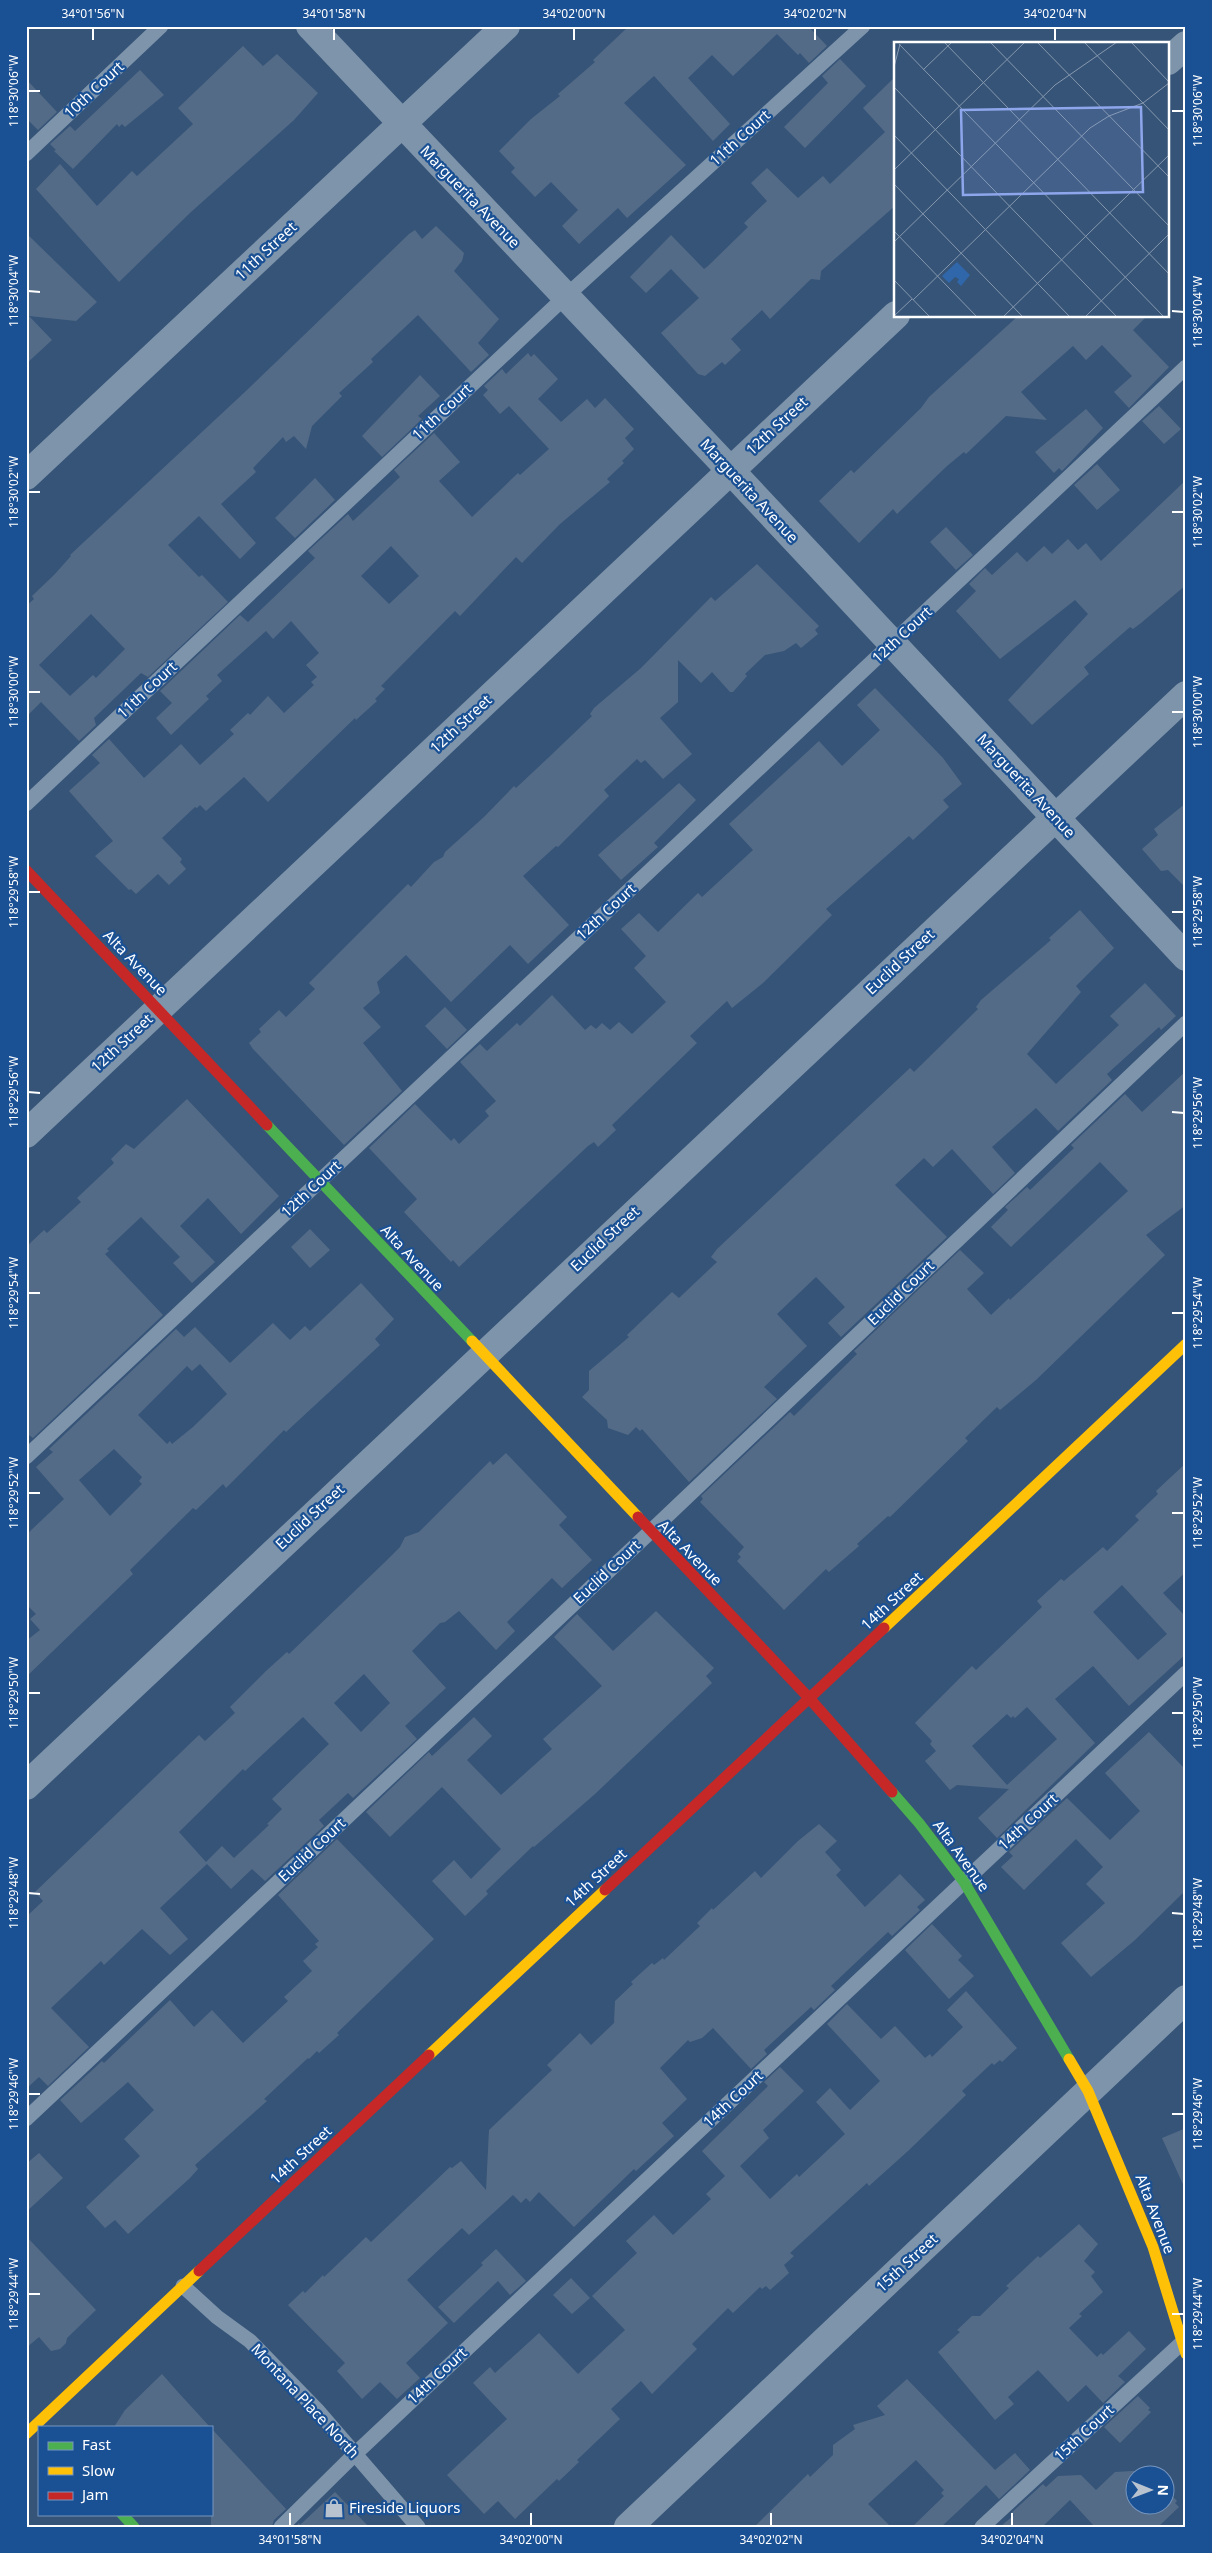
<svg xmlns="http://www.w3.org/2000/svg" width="1212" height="2553" viewBox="0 0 1212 2553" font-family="'Noto Sans',sans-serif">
	<rect width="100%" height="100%" fill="#365478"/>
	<path fill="#536b87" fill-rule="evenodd" d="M629,26H808L827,46L809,63L800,53L798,55L777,34L733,76L712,55L688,78L730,124L713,141L654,76L624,103L686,165L627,218L618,208L579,244L562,226L578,210L551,182L535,197L511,172L515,168L499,151L531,119L560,96L558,94L595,62L593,60Z
		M243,46L263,66L277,54L318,93L294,120L191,212L119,282L36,189L60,164L97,206L132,171L137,176L193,124L178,108Z
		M840,59L866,86L805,148L784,127L828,83L822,76Z
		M140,70L164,95L125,127L122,124L119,127L117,124L73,169L54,151L56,150L50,144L70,126L75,131Z
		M896,76V205L821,271L820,280L811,279L770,319L762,310L731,339L741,350L725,365L722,362L705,376L698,374L661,333L699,298L671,269L646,293L630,277L671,235L704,269L708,266L748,227L744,223L767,201L751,183L767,168L798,198L823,176L830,184L885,132L863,108Z
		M26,79L57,112L38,130L26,118Z
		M436,226L464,253L462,261L454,271L499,319L478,343L489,355L471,372L418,315L371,359L373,362L339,393L342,396L312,426L306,449L294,436L286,442L283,437L253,468L256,472L221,504L256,543L240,559L199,516L168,545L199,577L202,575L228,602L148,677L141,673L94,718L96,725L79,741L41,702L26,717V606L34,599L32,596L54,575L71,556L70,555L247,390L409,234L415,230L422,239ZM91,614L125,649L96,678L93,675L70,696L39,665Z
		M26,233L97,302L76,321L29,316L52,340L26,364Z
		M1018,316H1147L1133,330L1169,367L1129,408L1114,392L1132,376L1102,345L1086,360L1073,346L1021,392L1047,420L1006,416L966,454L964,452L947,466L897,514L893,509L859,543L819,501L851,470L854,473L921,408L929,397Z
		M528,353L531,357L534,354L558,379L538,399L561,422L587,399L595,408L605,398L634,429L625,438L634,449L622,461L624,463L607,479L610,482L560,524L522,563L516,557L460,616L455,611L381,686L385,689L375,699L377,701L356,720L355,718L268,802L244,777L206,811L200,805L197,808L195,807L162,838L182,859L180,862L186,869L169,885L158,874L136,894L131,889L129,890L95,856L113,841L69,791L100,763L92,755L109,739L144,778L181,744L200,765L234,734L230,730L248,713L250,715L268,696L284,713L314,685L311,682L317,677L306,665L319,653L291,621L273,639L266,631L217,675L222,681L206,696L209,699L171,735L156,718L172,703L160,691L240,615L248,622L315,558L308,551L348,514L353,521L400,477L394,470L434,433L460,462L439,481L472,517L518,473L520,475L549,449L509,406L500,414L483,395L488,390L484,386L502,369L506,374ZM391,546L419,576L389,604L361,576Z
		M420,375L440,396L418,416L422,419L382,457L362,436Z
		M1159,406L1181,429L1164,444L1142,421Z
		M1086,409L1103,428L1062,471L1059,468L1054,473L1035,452Z
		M1097,464L1120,490L1097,510L1074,485Z
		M315,478L335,500L295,538L275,518Z
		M1186,480V585L1141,623L1133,629L1130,627L1084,667L1089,674L1032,725L1008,700L1088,614L1075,600L1000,659L956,611L976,591L969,584L985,568L992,575L1017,552L1027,562L1044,546L1052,554L1068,539L1078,550L1086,543L1101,561Z
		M946,527L973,555L956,570L930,542Z
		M757,564L819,626L815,630L818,634L801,648L796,643L784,651L765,655L745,674L747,676L733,692H730L712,672L701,683L678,660V702L660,718L692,754L663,779L645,760L641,763L637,759L604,790L609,796L558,847L556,846L523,876L569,925L528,964L510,945L451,1002L406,955L377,982L380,993L363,1008L381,1027L363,1043L402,1091L344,1145L253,1049L249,1043L261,1032L259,1029L279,1010L286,1017L315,989L309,983L408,884L411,887L434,862L443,857L445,852L484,817L514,786L516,788L548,758L592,716L590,714L594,708L641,668L711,597L715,601Z
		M875,688L943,758L962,784L943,800L949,807L913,840L909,836L826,909L832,915L763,983L732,1008L727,1001L690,1036L697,1043L612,1125L616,1130L598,1147L594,1142L588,1146L459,1267L453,1260L451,1262L404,1212L417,1199L369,1148L415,1104L451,1141L454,1138L459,1144L489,1116L485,1111L496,1101L460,1062L480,1044L487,1051L517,1023L520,1026L552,995L585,1030L591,1025L596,1029L602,1023L610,1030L619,1022L632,1034L666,1002L634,968L646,956L621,929L639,913L658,932L698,893L702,897L753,850L729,824L819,741L842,766L880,730L857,705Z
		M679,783L696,800L654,843L658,847L621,880L598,855Z
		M1186,803V888L1168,870L1161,871L1142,849L1158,835L1154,829Z
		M1080,910L1114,948L1076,986L1081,992L1027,1054L1056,1084L1119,1025L1110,1016L1145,983L1176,1016L1161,1030L1159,1027L1107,1074L1112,1080L1058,1131L1036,1108L992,1147L1015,1173L993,1194L952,1149L933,1167L924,1158L895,1185L947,1237L841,1337L828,1323L845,1307L816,1277L777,1314L807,1346L764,1387L777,1399L689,1482L642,1429L640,1431L636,1427L628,1435L608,1428L607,1420L582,1397L589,1390V1371L629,1337L627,1335L672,1292L679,1298L717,1262L711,1257L717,1249L910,1068L914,1072L978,1009L976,1007L981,1000L1051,940L1049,938Z
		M445,1007L467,1030L447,1049L425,1026Z
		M1186,1071V1205L1146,1235L1165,1255L1036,1380L1000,1410L997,1407L965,1438L968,1441L890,1517L888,1516L857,1544L859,1546L829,1572L826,1569L784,1610L737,1561L741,1557L738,1554L744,1547L700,1502L703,1499L701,1496L790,1412L794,1416L857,1354L854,1351L960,1250L984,1273L967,1289L991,1315L1009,1298L1010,1300L1128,1191L1100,1162L1011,1247L991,1227L1008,1210L1005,1207L1027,1187L1030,1190L1074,1148L1071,1145L1125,1094L1142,1112Z
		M187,1099L279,1196L241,1234L208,1198L180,1226L215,1262L192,1283L173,1263L180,1257L141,1217L107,1249L109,1251L105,1254L163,1315L33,1438L26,1433V1247L44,1230L47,1233L81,1202L77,1198L114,1163L111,1159L126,1144L134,1149Z
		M310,1229L330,1250L310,1268L291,1247Z
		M361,1283L394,1319L375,1339L380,1345L286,1432L284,1430L226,1488L223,1484L196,1510L193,1508L130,1570L133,1574L26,1677V1641L40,1630L30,1619L36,1614L26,1604V1535L64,1499L36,1467L53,1452L49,1449L176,1329L184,1337L195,1327L230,1363L273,1323L290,1340L305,1326L310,1331ZM200,1364L227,1394L193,1427L172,1444L170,1441L167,1444L138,1415L187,1366L192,1371ZM114,1449L142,1477L139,1481L142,1484L110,1516L79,1480Z
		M506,1453L567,1517L559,1525L592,1560L562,1588L552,1578L507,1622L515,1631L496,1650L459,1611L445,1622L440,1623L412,1651L446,1688L405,1726L417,1739L353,1798L348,1793L319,1820L324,1826L265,1881L252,1869L231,1889L207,1864L160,1908L188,1939L170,1955L142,1929L104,1965L101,1961L51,2008L89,2047L48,2086L39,2077L26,2089V1917L43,1901L35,1892L199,1735L205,1741L235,1713L230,1707L266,1671L287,1652L289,1654L385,1562L400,1547L405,1537L419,1532L490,1461L493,1465ZM364,1674L390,1703L361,1732L334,1703ZM303,1717L329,1744L272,1799L282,1809L267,1824L269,1825L234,1858L222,1846L206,1862L179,1832L243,1769L245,1771Z
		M1186,1463V1572L1163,1593L1186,1617V1654L1129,1706L1093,1666L1055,1699L1095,1743L997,1838L978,1818L1009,1789L957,1785L950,1790L925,1761L936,1751L930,1744L932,1741L915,1723L972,1666L976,1670L1042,1607L1037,1601L1061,1579L1064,1581L1103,1547L1107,1551L1139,1520L1135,1516L1158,1494L1156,1491ZM1122,1585L1167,1634L1138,1660L1093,1612ZM1027,1707L1057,1739L1007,1785L972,1746L1007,1714L1011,1718L1013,1716L1015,1718Z
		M656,1611L714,1668L706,1676L712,1683L595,1794L534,1847L533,1846L486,1891L488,1894L465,1916L432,1881L454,1860L471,1879L501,1849L442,1787L390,1837L366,1812L429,1752L432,1756L474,1717L492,1736L467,1760L501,1795L552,1749L543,1739L602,1686L554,1637L577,1614L613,1651Z
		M1149,1732L1186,1770V1890L1135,1940L1091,1977L1061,1943L1105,1903L1086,1884L1103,1867L1076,1839L1024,1890L1001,1867L1013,1856L1009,1852L1067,1798L1110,1840L1140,1811L1105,1773Z
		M819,1824L837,1841L825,1852L841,1870L836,1875L865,1907L900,1874L925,1900L917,1907L920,1910L892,1936L888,1932L831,1986L835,1990L814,2010L811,2007L764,2050L767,2054L751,2069L713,2028L702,2038L690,2042L688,2040L660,2068L687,2099L662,2123L674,2136L636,2171L634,2169L574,2227L539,2192L530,2202L526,2198L521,2203L513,2195L469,2235L462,2228L407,2280L448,2323L406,2363L420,2378L397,2399L380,2382L362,2399L337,2371L345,2363L288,2305L303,2291L305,2293L323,2275L324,2277L366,2237L371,2242L450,2167L452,2168L461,2161L486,2190L489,2130L552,2070L547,2065L580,2033L591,2045L614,2023L615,2001L633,1984L631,1982L652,1963L654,1965L663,1958L664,1960L700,1926L697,1923L712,1908L713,1910L755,1871L761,1878L798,1841Z
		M337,1839L434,1939L337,2033L339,2035L319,2053L317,2051L309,2059L308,2058L264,2099L267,2101L195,2165L198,2169L190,2178L128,2234L115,2220L105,2228L86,2207L140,2156L124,2139L154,2110L128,2082L81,2123L60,2100L102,2061L104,2063L170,2000L194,2027L212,2010L243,2043L288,2001L284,1997L312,1971L303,1961L318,1947L315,1944L319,1941L278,1895Z
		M932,1924L962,1956L958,1960L974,1976L949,1999L905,1950Z
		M966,1991L1017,2048L1002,2062L1000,2060L994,2065L992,2063L962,2091L966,2095L908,2151L869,2186L867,2183L790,2253L794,2256L784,2265L789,2273L770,2290L766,2286L762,2289L760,2287L733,2313L728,2308L692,2344L697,2349L652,2394L641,2381L611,2409L620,2419L577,2460L579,2462L559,2481L557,2479L515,2519L498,2501L484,2514L447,2475L507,2419L473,2383L490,2367L495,2373L539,2333L578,2374L625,2330L592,2296L637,2253L626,2241L654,2215L673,2235L711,2199L706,2194L725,2176L702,2151L768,2086L764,2082L780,2067L804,2091L763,2130L769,2138L740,2166L770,2199L797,2174L799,2177L845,2134L816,2102L830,2088L850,2110L880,2081L827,2024L847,2004L881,2039L895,2026L925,2058L930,2054L932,2057L963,2027L947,2010Z
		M1186,2128V2191L1162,2138Z
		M39,2153L63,2178L26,2212V2164Z
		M1079,2224L1098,2244L1084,2261L1095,2272L1091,2276L1103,2292L1079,2314L1082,2316L1069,2328L1097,2357L1101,2353L1103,2355L1129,2331L1146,2349L1118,2376L1125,2382L1103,2403L1086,2385L1068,2402L1038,2370L1008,2397L1014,2404L995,2420L938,2352L960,2332L957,2330L972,2316H980L1009,2288L1006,2286L1038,2256L1040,2258Z
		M26,2236L96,2310L67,2338L66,2343L60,2349L51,2351L39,2337L26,2348Z
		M496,2249L526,2281L510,2295L498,2281L454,2323L438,2307L483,2265L481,2263Z
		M571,2278L590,2298L572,2314L553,2295Z
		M162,2374L177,2391L210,2427H114L125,2410Z
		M907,2379L995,2470L1015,2453L1030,2470L999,2499L986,2485L941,2527H912L944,2496L941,2493L944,2490L916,2460L868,2504L891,2527H754L808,2474L810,2477L833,2455V2445L855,2429L853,2425L885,2415L877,2406Z
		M1138,2396L1150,2408L1148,2410L1151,2412L1120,2443L1104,2427Z
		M211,2428L286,2509L274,2520L272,2527H211Z
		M1148,2470L1153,2476H1134V2506H1164V2487L1177,2501L1175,2503L1179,2507L1158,2527H1095L1070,2500L1042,2527H1000L1014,2515L1011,2513L1043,2484L1046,2487L1058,2476L1081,2475L1096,2490L1115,2472Z
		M335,2492L369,2527H295L299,2523L300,2525Z"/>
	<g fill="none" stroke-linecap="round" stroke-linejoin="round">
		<path stroke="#7e94ab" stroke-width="15" d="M26,154L161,26
			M26,804L565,297L863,26
			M26,1457L1186,367
			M26,2119L650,1532L1186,1023
			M183,2286L217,2317L250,2341L317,2410L418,2527
			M281,2527L355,2454L1186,1673
			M982,2527L1186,2339"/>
		<path stroke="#7e94ab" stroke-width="28" d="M310,26L730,470L1186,957
			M1168,61L1186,45
			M26,476L506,26
			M26,1134L896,315
			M26,1786L1186,695
			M628,2527L1186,1999"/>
		<path stroke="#4caf50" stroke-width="11" d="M267,1125L472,1341
			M892,1792L919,1823L964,1882L1069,2059
			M122,2514L134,2527"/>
		<path stroke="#ffc107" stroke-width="11" d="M472,1341L638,1517
			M884,1628L1186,1344
			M429,2055L605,1890
			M1069,2059L1088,2091L1153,2247L1186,2354
			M26,2434L199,2271"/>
		<path stroke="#c62828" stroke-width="11" d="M26,870L267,1125
			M638,1517L810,1699L892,1792
			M605,1890L884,1628
			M199,2271L429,2055"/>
	</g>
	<path fill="none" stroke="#fff" stroke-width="2" d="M93,40V28M334,40V28M574,40V28M815,40V28M1055,40V28M28,91H40M1172,111H1184M28,291L40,292M1172,311L1184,312M28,492H40M1172,512H1184M28,692H40M1172,712H1184M28,892H40M1172,912H1184M28,1092L40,1093M1172,1112L1184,1113M28,1293H40M1172,1313H1184M28,1493H40M1172,1513H1184M28,1693H40M1172,1713H1184M28,1893L40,1894M1172,1913L1184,1914M28,2094H40M1172,2114H1184M28,2294H40M1172,2314H1184M290,2526V2513M531,2526V2513M771,2526V2513M1012,2526V2513"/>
	<defs>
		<symbol id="shop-bare" viewBox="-9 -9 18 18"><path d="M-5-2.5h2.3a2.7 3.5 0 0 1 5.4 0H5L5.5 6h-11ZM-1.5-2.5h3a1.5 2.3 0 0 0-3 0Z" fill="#b9c3d0" stroke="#1a5094" stroke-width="2.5" paint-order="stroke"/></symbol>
	</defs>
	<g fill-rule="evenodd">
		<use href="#shop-bare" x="320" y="2494" width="28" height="28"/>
	</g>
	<g text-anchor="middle" stroke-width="4.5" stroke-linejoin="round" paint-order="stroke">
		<g font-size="15" fill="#fff" stroke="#1a5094">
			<text transform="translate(94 90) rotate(-43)" y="5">10th Court</text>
			<text transform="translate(740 138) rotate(-42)" y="5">11th Court</text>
			<text transform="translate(470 197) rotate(46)" y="5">Marguerita Avenue</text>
			<text transform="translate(266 251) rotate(-43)" y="5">11th Street</text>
			<text transform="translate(442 412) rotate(-43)" y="5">11th Court</text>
			<text transform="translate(777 426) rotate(-43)" y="5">12th Street</text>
			<text transform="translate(749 491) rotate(47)" y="5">Marguerita Avenue</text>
			<text transform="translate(902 635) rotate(-43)" y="5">12th Court</text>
			<text transform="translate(147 690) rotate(-43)" y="5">11th Court</text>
			<text transform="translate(461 724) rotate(-43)" y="5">12th Street</text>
			<text transform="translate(1026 786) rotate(47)" y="5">Marguerita Avenue</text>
			<text transform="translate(606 912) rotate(-43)" y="5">12th Court</text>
			<text transform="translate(900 962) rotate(-43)" y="5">Euclid Street</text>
			<text transform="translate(135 963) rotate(46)" y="5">Alta Avenue</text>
			<text transform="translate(122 1043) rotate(-43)" y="5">12th Street</text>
			<text transform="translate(311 1189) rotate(-43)" y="5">12th Court</text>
			<text transform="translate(605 1239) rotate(-43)" y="5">Euclid Street</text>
			<text transform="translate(412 1258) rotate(47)" y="5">Alta Avenue</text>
			<text transform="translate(901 1293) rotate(-44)" y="5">Euclid Court</text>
			<text transform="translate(310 1517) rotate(-43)" y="5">Euclid Street</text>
			<text transform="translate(690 1553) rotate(46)" y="5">Alta Avenue</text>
			<text transform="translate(607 1572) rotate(-43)" y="5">Euclid Court</text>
			<text transform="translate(892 1601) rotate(-43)" y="5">14th Street</text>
			<text transform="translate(1028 1822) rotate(-43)" y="5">14th Court</text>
			<text transform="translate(312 1850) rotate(-43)" y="5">Euclid Court</text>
			<text transform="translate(961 1856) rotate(54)" y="5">Alta Avenue</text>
			<text transform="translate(596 1878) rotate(-43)" y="5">14th Street</text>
			<text transform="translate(733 2099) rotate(-43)" y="5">14th Court</text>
			<text transform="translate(301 2155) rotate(-43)" y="5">14th Street</text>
			<text transform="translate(1155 2214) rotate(69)" y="5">Alta Avenue</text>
			<text transform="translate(907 2263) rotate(-43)" y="5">15th Street</text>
			<text transform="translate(437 2376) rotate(-43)" y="5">14th Court</text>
			<text transform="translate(305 2401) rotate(47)" y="5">Montana Place North</text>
			<text transform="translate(1084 2433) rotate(-43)" y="5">15th Court</text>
		</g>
		<g font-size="15" fill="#fff" stroke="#1a5094" text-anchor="start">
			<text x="349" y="2513">Fireside Liquors</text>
		</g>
	</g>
	<g transform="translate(894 42)">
		<rect width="275" height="275" fill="#365478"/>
		<path d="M63,220L76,233L67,244L63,240L65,237L61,235L55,241L48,234Z" fill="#2f67aa"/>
		<path fill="none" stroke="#8698ae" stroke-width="1" d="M50,0L275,232M96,0L275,184M143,0L275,135M190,0L275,88M237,0L275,40M5,2L270,275M0,25L6,2M29,28L58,0M0,45L223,275M0,93L176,275M0,128L131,0M0,142L129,275M0,189L83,275M0,200L161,43L223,0M0,238L36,275M19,258L196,86L215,74L249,61L275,41M0,274L18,257M109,275L275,113M191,275L275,192"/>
		<path fill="#8ea6ec" fill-opacity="0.15" stroke="#8ea6ec" stroke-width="2.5" d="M247,65L249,150L69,153L67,68Z"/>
		<rect width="275" height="275" fill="none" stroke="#fff" stroke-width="2.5"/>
	</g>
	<rect width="1212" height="2553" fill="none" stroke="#1a5094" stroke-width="55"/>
	<rect x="38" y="2426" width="175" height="90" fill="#1a5094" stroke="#7696bf"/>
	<rect x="48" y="2442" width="25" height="8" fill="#4caf50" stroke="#7696bf"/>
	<text x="82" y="2450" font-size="15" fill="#ffffff">Fast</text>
	<rect x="48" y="2467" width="25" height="8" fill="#ffc107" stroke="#7696bf"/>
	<text x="82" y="2476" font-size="15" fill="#ffffff">Slow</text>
	<rect x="48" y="2492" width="25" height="8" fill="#c62828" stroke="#7696bf"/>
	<text x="82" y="2500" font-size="15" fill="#ffffff">Jam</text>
	<g transform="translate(1150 2490) rotate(91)"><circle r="24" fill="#1a5094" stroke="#7696bf"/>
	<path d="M0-4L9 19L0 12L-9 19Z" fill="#b9c3d0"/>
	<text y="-8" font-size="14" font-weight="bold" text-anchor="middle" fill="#ffffff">N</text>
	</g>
	<rect x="28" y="28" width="1156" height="2498" fill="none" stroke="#fff" stroke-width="2"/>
	<g font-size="12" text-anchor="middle" fill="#fff">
		<text x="93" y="18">34°01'56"N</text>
		<text x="334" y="18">34°01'58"N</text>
		<text x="574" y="18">34°02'00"N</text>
		<text x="815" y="18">34°02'02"N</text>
		<text x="1055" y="18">34°02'04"N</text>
		<text transform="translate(14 91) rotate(-90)" y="4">118°30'06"W</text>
		<text transform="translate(1198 111) rotate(-90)" y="4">118°30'06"W</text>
		<text transform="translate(14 291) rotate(-90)" y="4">118°30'04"W</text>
		<text transform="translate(1198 312) rotate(-90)" y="4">118°30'04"W</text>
		<text transform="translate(14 492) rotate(-90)" y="4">118°30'02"W</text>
		<text transform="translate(1198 512) rotate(-90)" y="4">118°30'02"W</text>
		<text transform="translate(14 692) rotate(-90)" y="4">118°30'00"W</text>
		<text transform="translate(1198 712) rotate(-90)" y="4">118°30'00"W</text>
		<text transform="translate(14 892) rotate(-90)" y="4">118°29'58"W</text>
		<text transform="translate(1198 912) rotate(-90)" y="4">118°29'58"W</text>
		<text transform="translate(14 1092) rotate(-90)" y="4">118°29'56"W</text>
		<text transform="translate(1198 1113) rotate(-90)" y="4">118°29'56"W</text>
		<text transform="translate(14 1293) rotate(-90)" y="4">118°29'54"W</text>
		<text transform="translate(1198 1313) rotate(-90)" y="4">118°29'54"W</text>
		<text transform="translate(14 1493) rotate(-90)" y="4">118°29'52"W</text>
		<text transform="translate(1198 1513) rotate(-90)" y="4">118°29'52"W</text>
		<text transform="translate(14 1693) rotate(-90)" y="4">118°29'50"W</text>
		<text transform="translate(1198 1713) rotate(-90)" y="4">118°29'50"W</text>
		<text transform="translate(14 1893) rotate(-90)" y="4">118°29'48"W</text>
		<text transform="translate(1198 1914) rotate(-90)" y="4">118°29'48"W</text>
		<text transform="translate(14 2094) rotate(-90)" y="4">118°29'46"W</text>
		<text transform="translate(1198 2114) rotate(-90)" y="4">118°29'46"W</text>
		<text transform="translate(14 2294) rotate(-90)" y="4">118°29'44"W</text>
		<text transform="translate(1198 2314) rotate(-90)" y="4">118°29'44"W</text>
		<text x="290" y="2544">34°01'58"N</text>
		<text x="531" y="2544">34°02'00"N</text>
		<text x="771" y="2544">34°02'02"N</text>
		<text x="1012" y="2544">34°02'04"N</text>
	</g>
</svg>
